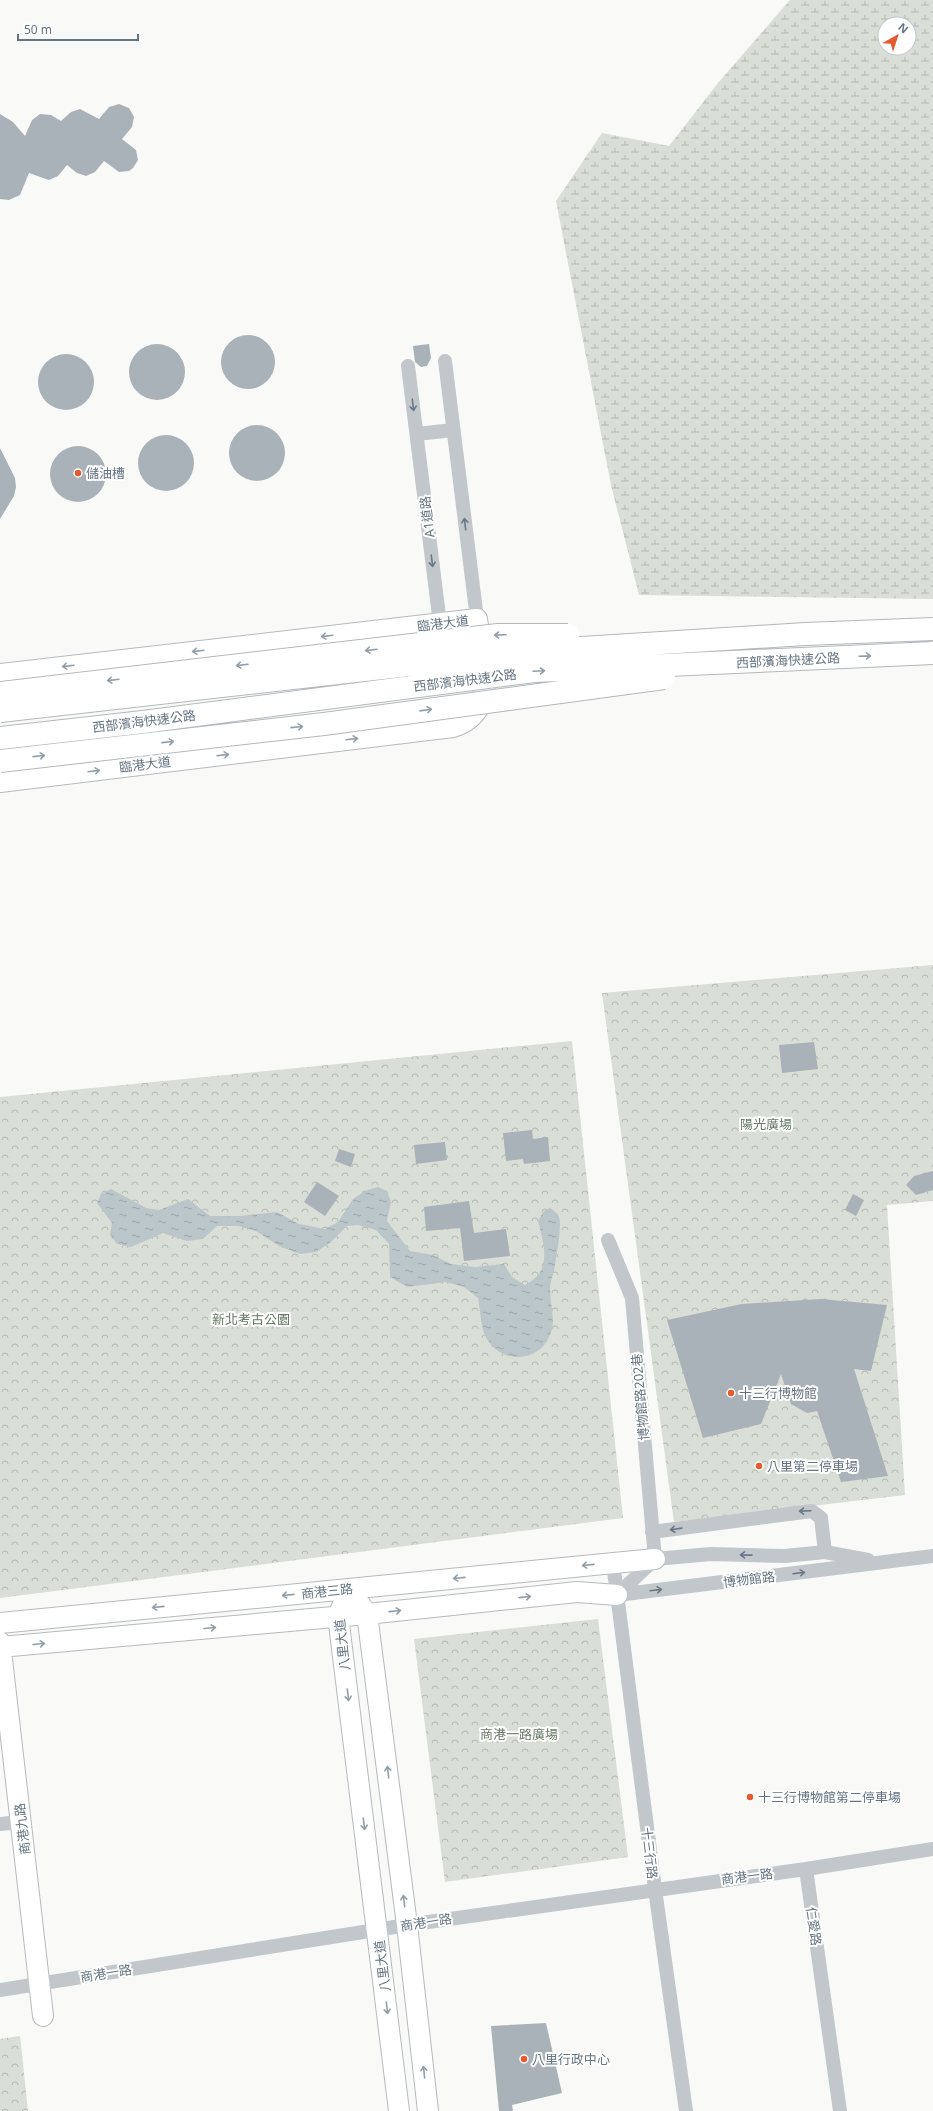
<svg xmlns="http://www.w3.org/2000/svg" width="933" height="2111" viewBox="0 0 933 2111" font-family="'Noto Sans','Noto Sans TC',sans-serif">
	<defs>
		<pattern id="wetland-marsh" width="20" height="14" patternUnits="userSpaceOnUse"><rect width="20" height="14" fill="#d9ded6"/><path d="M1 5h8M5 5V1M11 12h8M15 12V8" fill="none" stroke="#b4b9b3"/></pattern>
		<pattern id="park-crowns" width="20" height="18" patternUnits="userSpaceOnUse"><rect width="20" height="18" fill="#d9ded6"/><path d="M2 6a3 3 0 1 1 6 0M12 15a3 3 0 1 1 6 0" fill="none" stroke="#b4b9b3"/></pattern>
		<pattern id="water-ripples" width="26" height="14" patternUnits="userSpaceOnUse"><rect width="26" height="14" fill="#bbc6cb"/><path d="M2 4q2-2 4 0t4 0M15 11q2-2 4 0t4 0" fill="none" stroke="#9ca5aa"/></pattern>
	</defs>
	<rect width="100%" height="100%" fill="#f9f9f7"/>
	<path fill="url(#wetland-marsh)" fill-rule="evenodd" d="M790,0H933V599L639,595L611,485L556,201L602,133L669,146L718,83ZM885,24H909V48H885Z"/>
	<path fill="url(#park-crowns)" d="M933,965V1201L887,1205L905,1495L674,1522L602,993Z
		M572,1041L623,1518L0,1598V1097Z
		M598,1619L628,1857L445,1882L414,1639Z
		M20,2036L28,2111H0V2039Z"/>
	<path fill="url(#water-ripples)" d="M378,1187L387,1191L391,1202L387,1221L410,1251L433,1255L451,1264L475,1267L504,1264L512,1277L525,1285C553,1271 544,1245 538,1221L544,1211L550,1208C556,1212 560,1215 560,1223C560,1236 557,1252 555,1265C554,1273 550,1281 550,1289C550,1305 557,1322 549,1337C539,1361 504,1364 489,1342C480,1331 481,1312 478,1298L464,1287L446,1282L407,1287L390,1277L389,1244L376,1230L358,1225L347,1226L331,1242L316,1252L300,1254L279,1246L256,1231L238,1226H217L203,1239L187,1241L163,1233L131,1247L117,1244L110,1235L112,1223L97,1203L101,1194L111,1189L146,1208L159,1210L188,1199L210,1216H240L277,1212L299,1224L325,1229L338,1222L353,1199L365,1191Z"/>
	<path fill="#a9b2b8" d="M119,104L129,108L134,117L132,127L122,139L136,150L138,160L133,168L129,171L119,172L104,161L95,172L86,176L77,173L67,165L58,176L49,180L29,173L20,195L9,200L0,199V114L13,122L25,136L32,120L40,114L51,115L61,121L71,112L80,109L99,119L109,107Z
		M221 362a27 27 0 1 1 54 0a27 27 0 1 1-54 0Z
		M429,344L431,358L427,366L421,367L415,362L413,346Z
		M129 372a28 28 0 1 1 56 0a28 28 0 1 1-56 0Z
		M38 382a28 28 0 1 1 56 0a28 28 0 1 1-56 0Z
		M229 453a28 28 0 1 1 56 0a28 28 0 1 1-56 0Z
		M138 463a28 28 0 1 1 56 0a28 28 0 1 1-56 0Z
		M50 474a28 28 0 1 1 56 0a28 28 0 1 1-56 0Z
		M0,448L15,478L16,487L14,496L0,519Z
		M814,1042L818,1069L782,1073L779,1045Z
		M532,1130L533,1139L548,1137L550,1161L524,1164L523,1159L506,1161L503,1133Z
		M445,1142L447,1160L416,1164L414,1145Z
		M339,1149L355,1154L351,1167L335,1161Z
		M933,1171V1190L916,1195L906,1185L914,1176Z
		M317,1182L339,1196L325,1216L304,1202Z
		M853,1194L864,1200L856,1216L845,1210Z
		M469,1201L474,1233L506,1229L510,1256L464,1261L460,1228L426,1231L424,1207Z
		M821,1299L887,1305L871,1371L854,1369L888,1476L841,1482L817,1411L807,1413L791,1404L781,1374L761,1424L703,1438L667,1320L742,1304Z
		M546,2023L562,2093L512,2105L513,2111H499L491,2026Z"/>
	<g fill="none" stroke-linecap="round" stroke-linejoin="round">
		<defs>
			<path id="secondary" d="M0,674L477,619C482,656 501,712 453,727L0,782
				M359,1603L367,1614L407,1925L428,2111
				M343,1604L338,1616L399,2111
				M0,1623L655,1559
				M0,1642L43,2016
				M0,1647L367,1614L577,1592L617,1595"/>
		</defs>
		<use href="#secondary" stroke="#b5babf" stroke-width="22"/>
		<path stroke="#c2c7cb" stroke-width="14" d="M445,361L477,619
			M408,366L441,632
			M417,434L453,430
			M608,1240L632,1298L655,1559
			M652,1532L812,1511L821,1518L825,1552
			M655,1559L711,1554L785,1556L825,1552L868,1560
			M613,1563L655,1889L686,2111
			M617,1595L933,1556
			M617,1595L655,1559
			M0,1824L21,1822
			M0,1990L407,1925L806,1869
			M840,2111L806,1869L933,1849"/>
		<use href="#secondary" stroke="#fff" stroke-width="20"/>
		<defs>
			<path id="highway-bridge" d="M0,693L498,635H568
				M0,711L534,651L805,634L933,629
				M0,738L143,722L534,671L933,653
				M0,761L324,724L664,678"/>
		</defs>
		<use href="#highway-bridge" stroke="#b3b8bc" stroke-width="24" stroke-linecap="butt"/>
		<use href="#highway-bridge" stroke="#fff" stroke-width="22"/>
	</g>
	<defs><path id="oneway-shaft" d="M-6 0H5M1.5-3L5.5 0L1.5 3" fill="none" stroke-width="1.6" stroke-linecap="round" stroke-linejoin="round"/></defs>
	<g stroke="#697886">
		<use href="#oneway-shaft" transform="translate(413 405) rotate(83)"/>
		<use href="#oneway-shaft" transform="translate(465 524) rotate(-97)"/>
		<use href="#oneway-shaft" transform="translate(432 561) rotate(83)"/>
		<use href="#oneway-shaft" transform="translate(805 1511) rotate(178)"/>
		<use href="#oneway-shaft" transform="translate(676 1529) rotate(172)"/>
		<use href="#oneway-shaft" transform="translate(746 1555) rotate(-179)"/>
		<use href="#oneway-shaft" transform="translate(799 1573) rotate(-7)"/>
		<use href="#oneway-shaft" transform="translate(656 1590) rotate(-7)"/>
	</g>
	<g stroke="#929ea8">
		<use href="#oneway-shaft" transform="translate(500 635) rotate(178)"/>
		<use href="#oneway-shaft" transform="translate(327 636) rotate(173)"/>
		<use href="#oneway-shaft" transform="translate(371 650) rotate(173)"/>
		<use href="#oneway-shaft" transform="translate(198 651) rotate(173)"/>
		<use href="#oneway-shaft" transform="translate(865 656) rotate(-2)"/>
		<use href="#oneway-shaft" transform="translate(242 665) rotate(173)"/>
		<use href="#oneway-shaft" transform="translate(68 666) rotate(173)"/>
		<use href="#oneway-shaft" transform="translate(539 671) rotate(-3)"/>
		<use href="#oneway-shaft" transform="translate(113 680) rotate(173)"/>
		<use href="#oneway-shaft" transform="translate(426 710) rotate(-8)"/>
		<use href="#oneway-shaft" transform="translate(297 727) rotate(-6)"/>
		<use href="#oneway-shaft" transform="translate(352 739) rotate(-7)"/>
		<use href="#oneway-shaft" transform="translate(168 742) rotate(-6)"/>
		<use href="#oneway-shaft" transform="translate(223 755) rotate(-7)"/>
		<use href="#oneway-shaft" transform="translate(39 756) rotate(-6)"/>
		<use href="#oneway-shaft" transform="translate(94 771) rotate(-7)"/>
		<use href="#oneway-shaft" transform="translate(588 1565) rotate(174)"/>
		<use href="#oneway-shaft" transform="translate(459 1578) rotate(174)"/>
		<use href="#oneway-shaft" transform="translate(288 1595) rotate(174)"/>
		<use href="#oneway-shaft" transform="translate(525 1597) rotate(-6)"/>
		<use href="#oneway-shaft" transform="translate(158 1607) rotate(174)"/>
		<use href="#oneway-shaft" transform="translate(395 1611) rotate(-6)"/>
		<use href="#oneway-shaft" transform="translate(210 1628) rotate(-5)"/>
		<use href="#oneway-shaft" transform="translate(39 1644) rotate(-5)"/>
		<use href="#oneway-shaft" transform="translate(348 1695) rotate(83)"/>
		<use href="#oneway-shaft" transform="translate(388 1772) rotate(-97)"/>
		<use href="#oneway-shaft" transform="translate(364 1824) rotate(83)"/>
		<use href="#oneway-shaft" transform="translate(404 1901) rotate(-97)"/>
		<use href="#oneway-shaft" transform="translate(387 2008) rotate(83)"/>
		<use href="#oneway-shaft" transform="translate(424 2072) rotate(-96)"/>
	</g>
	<g fill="#e45b2d" stroke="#fff" stroke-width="1.5">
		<circle cx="78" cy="473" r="4"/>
		<circle cx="731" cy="1393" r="4"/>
		<circle cx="759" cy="1466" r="4"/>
		<circle cx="750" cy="1797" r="4"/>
		<circle cx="524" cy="2059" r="4"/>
	</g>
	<g text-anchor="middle" stroke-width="4" stroke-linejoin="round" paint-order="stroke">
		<g font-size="13" fill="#647482" stroke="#fff" text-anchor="start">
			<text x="86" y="478">儲油槽</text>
			<text x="739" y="1398">十三行博物館</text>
			<text x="767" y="1471">八里第二停車場</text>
			<text x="758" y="1802">十三行博物館第二停車場</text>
			<text x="532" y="2064">八里行政中心</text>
		</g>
		<g font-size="13" fill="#647482" stroke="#fff">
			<text transform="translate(427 517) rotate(-97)" y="5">A1道路</text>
			<text transform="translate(443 623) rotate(-7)" y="5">臨港大道</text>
			<text transform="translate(788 660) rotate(-3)" y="5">西部濱海快速公路</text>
			<text transform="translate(465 680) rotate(-7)" y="5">西部濱海快速公路</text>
			<text transform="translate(144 721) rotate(-7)" y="5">西部濱海快速公路</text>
			<text transform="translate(145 764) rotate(-7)" y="5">臨港大道</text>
			<text transform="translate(640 1397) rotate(-95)" y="5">博物館路202巷</text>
			<text transform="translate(749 1579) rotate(-7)" y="5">博物館路</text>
			<text transform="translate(327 1591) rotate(-6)" y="5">商港三路</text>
			<text transform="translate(342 1645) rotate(-96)" y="5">八里大道</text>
			<text transform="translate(22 1829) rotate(-97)" y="5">商港九路</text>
			<text transform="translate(650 1853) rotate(83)" y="5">十三行路</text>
			<text transform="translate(747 1876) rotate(-7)" y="5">商港一路</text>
			<text transform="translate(426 1922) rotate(-9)" y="5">商港一路</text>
			<text transform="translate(814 1926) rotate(82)" y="5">仁愛路</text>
			<text transform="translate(382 1966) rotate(-97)" y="5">八里大道</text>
			<text transform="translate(106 1973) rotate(-9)" y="5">商港一路</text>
		</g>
		<g font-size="13" fill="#677a63" stroke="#fff">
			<text x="766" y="1129">陽光廣場</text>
			<text x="251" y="1324">新北考古公園</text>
			<text x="519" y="1739">商港一路廣場</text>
		</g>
	</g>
	<g transform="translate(897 36) rotate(39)"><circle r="19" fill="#ffffff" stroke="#c1c7cd"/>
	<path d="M0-3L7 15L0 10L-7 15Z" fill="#e45b2d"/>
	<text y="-6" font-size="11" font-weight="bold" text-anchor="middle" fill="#647482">N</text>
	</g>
	<path d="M18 34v6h120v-6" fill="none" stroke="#647482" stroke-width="2"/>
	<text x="24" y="34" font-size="12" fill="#647482" stroke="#ffffff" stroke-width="3" paint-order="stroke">50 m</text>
</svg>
